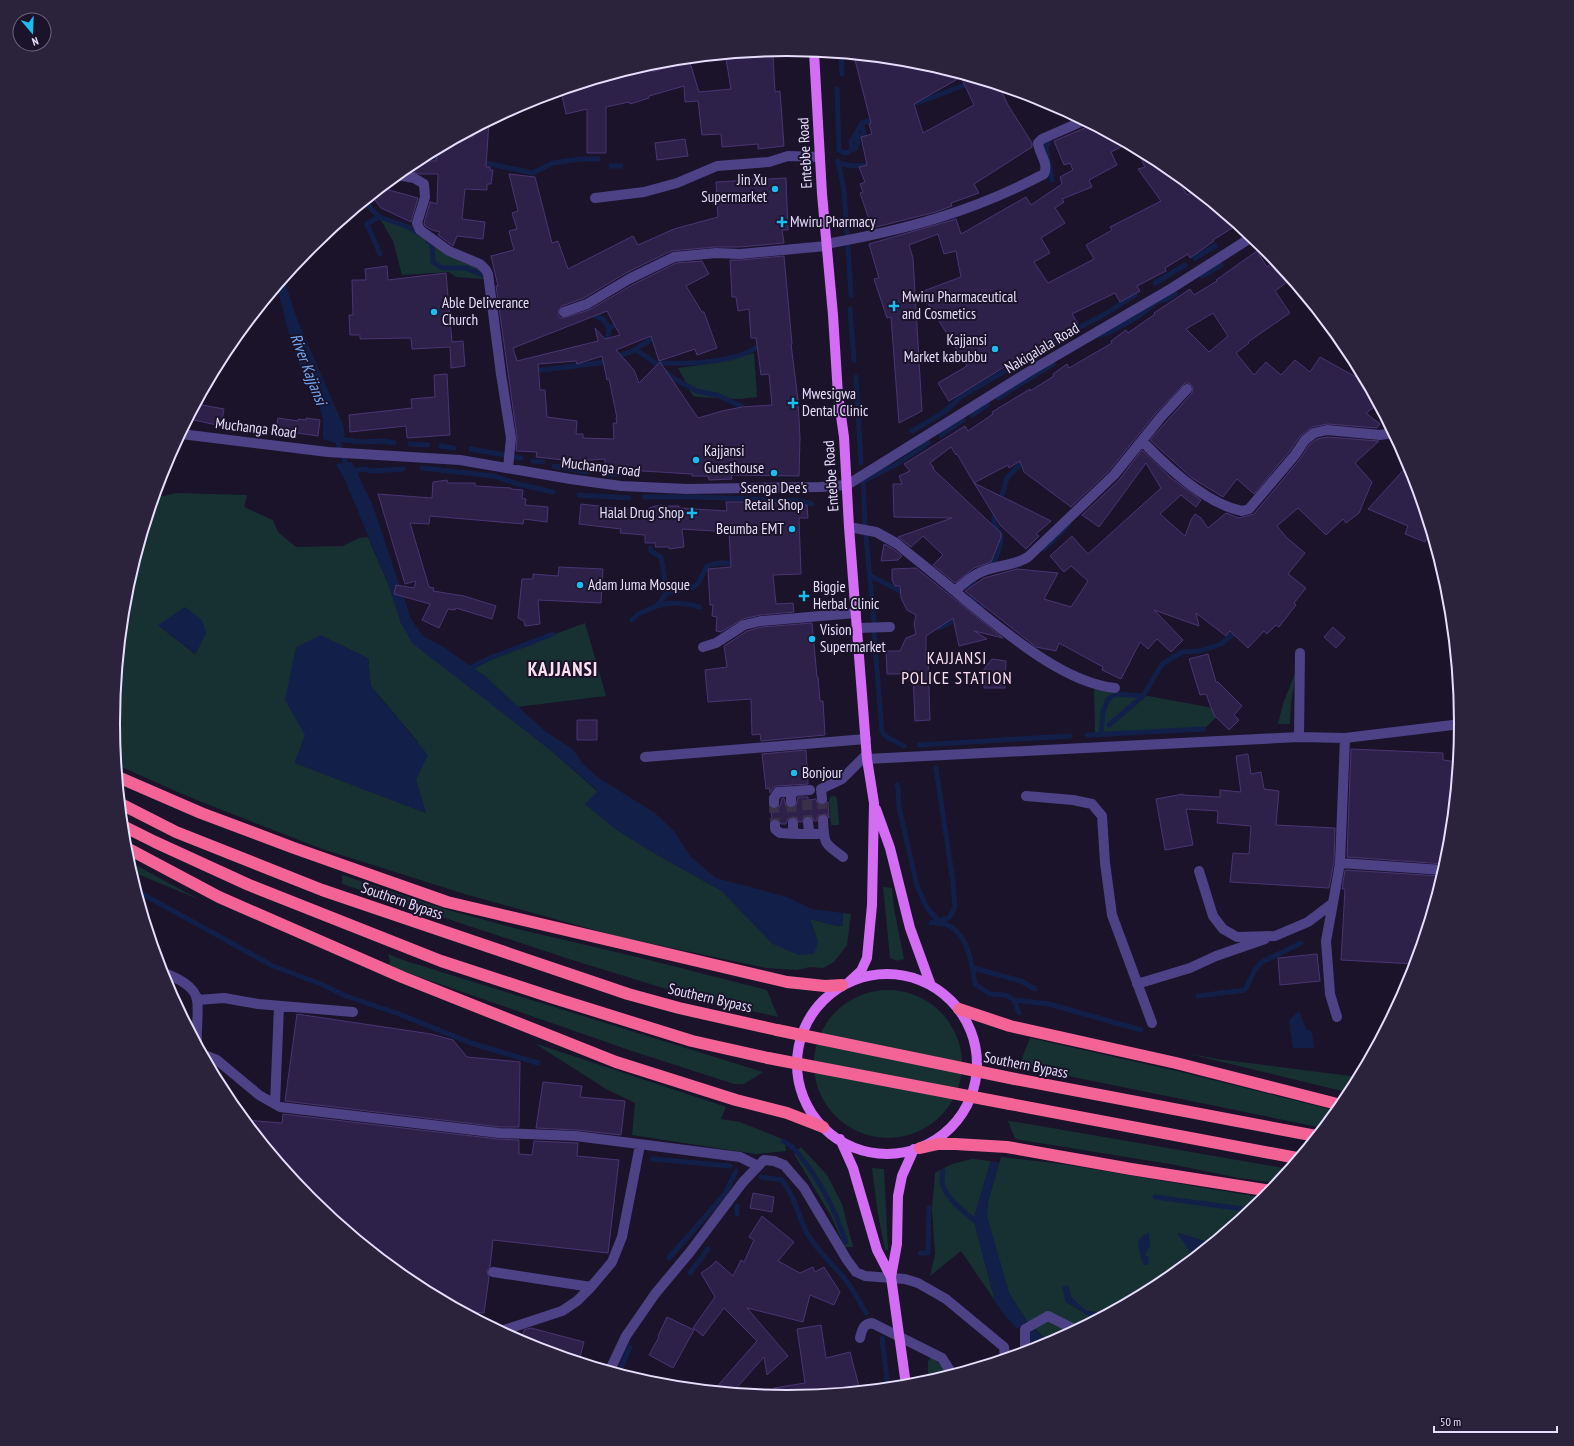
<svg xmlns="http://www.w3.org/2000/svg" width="1574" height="1446" viewBox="0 0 1574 1446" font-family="'PT Sans Narrow',sans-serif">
	<rect width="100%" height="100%" fill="#1a132a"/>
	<path fill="#173133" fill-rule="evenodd" d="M379,217L416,227L476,265L483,279L456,277L449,272L402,275L393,241Z
		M754,353L757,397L740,399L698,397L693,396L678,368L722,362Z
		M177,493L247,495L244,507L273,520L278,532L296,547L343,546L359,538L368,537L389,586L401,623L496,707L554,753L598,792L586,804L617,830L654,853L722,891L773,944L818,942L810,919L833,925L843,926V913L851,914L847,945L834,962L823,968L810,967L797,970L766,968L620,937L468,895L322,849L189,797L117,765L113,723L126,591L144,531L152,528L146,526L154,498ZM159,626L206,632L195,654ZM368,658L371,686L418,742L416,780L426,813L295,763L305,735Z
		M585,623L606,696L517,707L486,677L472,667L490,658Z
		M1296,671L1291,704L1290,724H1278L1283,704Z
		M1094,689L1148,696L1224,710L1204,729L1095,735Z
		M831,796H834L837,798L839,825H831L829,800Z
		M128,861L200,900L133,872L132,873Z
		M342,875L444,909L522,930L641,958L767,990L778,1017L699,999L569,959L342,884Z
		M883,887L892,888L894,909L904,959C899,961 895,961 890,958Z
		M388,954L406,961L763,1072L744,1084H734L629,1050L388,966L390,961Z
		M814 1064a74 74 0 1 1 148 0a74 74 0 1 1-148 0Z
		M1030,1038L1181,1072L1337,1111L1323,1128L1019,1066Z
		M534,1043L726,1107L721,1119L740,1122L785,1140L786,1151L756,1154L632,1135L635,1103L606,1089Z
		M1185,1053L1217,1059L1358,1077L1350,1093Z
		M1008,1121L1017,1122L1289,1169L1277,1183L1239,1178L1170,1164L1015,1139Z
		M801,1147L827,1175L842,1204L853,1247H845L830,1214L794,1154Z
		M1001,1157L1062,1164L1265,1198L1211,1243L1178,1233L1192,1254L1175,1264L1179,1269L1161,1284L1106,1313L1086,1311L1071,1297L1068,1285L1066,1302L1094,1319L1050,1343L1027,1321L1009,1293L987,1217L988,1201Z
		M972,1159L991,1161L974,1217L976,1229L995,1301L961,1251L930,1276L935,1254L932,1209L935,1173L952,1164Z
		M872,1168L884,1169L888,1250H885L878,1214Z
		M932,1356L943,1368L944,1376L928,1381V1361Z"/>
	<path fill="#122049" d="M284,279L297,319L343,425L345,435L343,441L336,443L323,439V420L319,403L308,374L298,363L290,338L277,287Z
		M352,462L373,506L411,619L423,636L445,648L486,677L545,731L574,750L582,763L599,778L655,813L674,831L691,857L716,878L787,897L812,909L843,913V926L833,925L810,919L818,942L814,954L799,955L773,944L722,891L654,853L617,830L585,804L598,791L554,753L412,643L401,623L389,586L355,504L344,478L336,464Z
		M185,607L202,620L206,632L196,654L158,625Z
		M321,635L368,658L371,686L428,755L416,780L426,813L295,763L305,735L285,700L296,647Z
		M1299,1011L1306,1029L1312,1032L1314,1048H1293L1289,1020Z
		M991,1161L999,1163L988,1201L987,1217L1009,1293L1027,1321L1017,1329L1005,1316L995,1301L976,1229L974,1217Z
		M1149,1232L1150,1245L1145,1256L1149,1257L1148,1265H1144L1141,1259L1138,1243L1141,1237Z
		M1177,1233L1211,1243L1179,1269L1175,1263L1192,1254Z
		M1068,1285L1071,1297L1086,1311L1106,1313L1094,1319L1066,1302L1062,1287Z
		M1034,1329L1050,1343L1035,1349L1024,1339Z"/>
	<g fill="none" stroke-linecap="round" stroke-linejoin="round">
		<path stroke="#122049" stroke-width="5" d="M841,54L842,74
			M837,89L839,150C845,154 847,154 852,149L851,142L862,123L876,119
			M909,104L920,102L970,83
			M856,135L861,136L864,133L863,128H859
			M1050,137L1046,147L1052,180
			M852,149H855L858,142L856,135
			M425,156L443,158
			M838,161L844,190L847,234
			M481,162L533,173L553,163L581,159H598
			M838,163L853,166L871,165
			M611,166H621
			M365,202L379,217L406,226L420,234
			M379,217L367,224L380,254
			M428,241L432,244L433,262L442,268H466L484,276
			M848,247L851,295
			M1195,258L1215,246
			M1202,276L1221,265
			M1155,283L1185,265
			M588,306L591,314L603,319L609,328
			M850,309L854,360
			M1097,336L1110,332L1136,318L1155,303L1167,299L1175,294
			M611,345L608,337L609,328L621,322
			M633,351L656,336
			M1035,352L1056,343L1076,329L1100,317L1135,295
			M655,363C684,364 739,364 761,344
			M534,371L599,363L636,350L647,357L673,378L697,391L717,395L741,406
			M856,377L861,463
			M998,398L1053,364
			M972,415L987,405
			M912,431C929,421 948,412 960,397L1029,357
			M941,435L963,420
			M336,437L348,469
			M338,439L361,442L384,441L394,443
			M410,444L428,445
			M441,446L454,448
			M471,449L505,455
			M515,457L521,458
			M533,461L543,462
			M554,466L587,472
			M422,468L494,476L518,484L553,492
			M350,472L364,469L372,471L403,469
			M603,474H620
			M630,474H636
			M579,495L629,498
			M644,497H696L801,501L812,504
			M1000,502L1007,478L1026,458
			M865,523L863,481L897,464L928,443
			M866,537L874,621
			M650,548L651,551L661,557L667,593
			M1044,549L1068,525
			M990,567L993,566C995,556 1001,548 1001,538C1001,526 988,528 997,509
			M871,576L906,594
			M974,581L969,585L973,598L986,601L985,605L981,606
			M657,606C673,601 683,603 700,607
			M632,620L638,614L657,606L667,593L694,587L699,582L707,566L718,563H737
			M934,625L939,628L958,618
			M874,634L882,732L887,737L904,746
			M466,670L490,658L553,634
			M1109,725L1143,696L1162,664L1182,652L1200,651L1221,644L1233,634
			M1087,735L1204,729
			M1101,735L1103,712L1108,699L1116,694L1143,696
			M919,745L1070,736
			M897,785L898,787L899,807L917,886L927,908L939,921
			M137,891L273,966L321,984L346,996L399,1014L471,1043L538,1063
			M931,923L949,918L955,907L953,882L936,768
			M936,923C966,923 972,961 975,984L990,994L1006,995L1014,1000L1019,1013
			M973,968L1021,981L1035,989
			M1198,996L1245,990L1255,970L1262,962L1301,943
			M1014,1000L1049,1004L1141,1030
			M783,1141C793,1145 800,1156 807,1165C826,1192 835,1210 846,1242
			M653,1159L730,1166
			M943,1171C936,1194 964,1211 979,1224
			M761,1177L782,1180C795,1196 798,1216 807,1233C817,1251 832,1263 845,1279C853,1289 859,1301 866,1313
			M1155,1197L1251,1210
			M737,1214V1206
			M920,1253H928L929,1208
			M669,1258L725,1194L736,1171
			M690,1273L708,1249
			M882,1338L888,1387
			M619,1373L630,1347"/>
	</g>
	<path fill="#2e2149" stroke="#493573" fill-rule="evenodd" d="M773,56L775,92L780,91L784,146L758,149V144L722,147L721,134L702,135L698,101L685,102L684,86L649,96V98L630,104L629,102L606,107V153H587V109L566,114L561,91L650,64L652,72L682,63L681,59H689L699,92L731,89L726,59Z
		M854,56L919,62L999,86L1008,105L1032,143V147L974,184L979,193L951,203L952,206L936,212L872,228L860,193L863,192L860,184L865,182L859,167L867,165L861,137L872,134L869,124L871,123ZM961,77L974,105L923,133L914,104Z
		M489,121L486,167H490V170H493L491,184H487V190L465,189L462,219L485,222L483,239L457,236L453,246L438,235L440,232L432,230L425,226L424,223L430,202L437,204L438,174H420L404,170L415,161H436L437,150L462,136L473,137V130Z
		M1092,125L1127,144L1111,152L1117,165L1089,180L1092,187L1062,199L1064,202L1055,208L1065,223L1041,238L1050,253L1034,262L1048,283L1094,259L1086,245L1112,230L1110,227L1161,201L1138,169L1145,167L1137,150L1162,163L1171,170L1187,195L1195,190L1237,225L1213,240L1214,241L1190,258L1188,254L1165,268L1166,271L1137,286L1140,291L1120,302L1115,293L1072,314L1078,324L1053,340L1051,338L949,401L938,383L967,366L921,292L961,277L956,251L944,254L938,234L909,245L913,258L922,411L899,423L891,317L887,318L874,279L879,278L869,244L956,219L961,234L1026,197L1031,205L1062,184L1060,177L1073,170L1070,163L1064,165L1054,141Z
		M685,139L688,156L657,160L655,143Z
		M509,174L535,177L552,243L558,241L568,269L633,236L638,245L674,229L718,217L716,182L786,178L788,230H782L784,243L740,247H715L671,251L626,273L584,298L562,306L558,311L559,317L563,318L589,310L632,285L676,263L702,261L709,274L686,286L702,312H704L717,348L697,355L695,349L659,361L651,336L616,350L634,370L639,383L660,362L698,418L722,411L742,407L772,405L769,374L761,375L756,338H751L749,309L738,311L736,297H732L730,260H740L784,256L792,344H791L798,400L800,438L799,476L731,475L732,479L709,480L708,476H692V474L643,471L625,468V470L605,469V459L573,461L536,457L537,452L516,451L517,437L496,286H498L491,256L514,250L509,231L517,229L512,213L518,211ZM607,311L620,335L605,339L595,328L598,341L517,361L513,348ZM602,356L607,380L609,379L617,418H616L617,423H613L614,439L583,438V434H576L577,421L547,417L545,390H540L538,364L576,361L577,364Z
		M382,188L418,198L411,222L381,208L372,196Z
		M1257,251L1267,267L1272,263L1277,270L1281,268L1290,280L1275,291L1290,313L1248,342L1249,343L1236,353L1254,375L1266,362L1281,375L1295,360L1310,372L1320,357L1365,382L1377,405L1366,413L1380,424L1377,428L1328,424L1312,427L1300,436L1290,451L1254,494L1237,479L1223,497L1192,478L1150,440L1192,393L1193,387L1189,383H1185L1156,413L1109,471L1071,507L1024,472L1020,461L1009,468L1008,465L974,483L957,454L956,455L951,447L930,463L934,468L933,469L1001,533V537L991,562L974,568L955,583L933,565L943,555L923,536L911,547L898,537L952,518L894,517L893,484H902L899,476L910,471L904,464L965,426L968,431L993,414L992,412L1030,389V391L1054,376L1053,374L1067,364L1069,368L1112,343L1111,341L1126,330L1128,333L1155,314L1154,313L1190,289L1194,295L1217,281L1216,280ZM1213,313L1228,336L1209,352L1186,329Z
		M387,266L388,280L446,273L452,342L463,341L465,366L451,368L450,347L412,349L411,338L360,339V335H350L349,315H353L352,280H366L365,269Z
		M447,374L450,435L407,438L406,426L350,432L349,415L412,408L411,399L435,397L434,375Z
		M197,404L224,409L221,426L189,419Z
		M278,418L298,421V419L306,420V418L320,420L318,436L276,430Z
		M1327,437L1379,441L1355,463L1372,482L1359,513L1346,523L1343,519L1326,535L1298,508L1277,526L1287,538L1305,553L1288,574L1306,588L1294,603L1296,605L1279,627L1276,625L1267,634L1264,631L1248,648L1230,631L1226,636L1196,613L1199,626L1154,610L1183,640L1171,652L1157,639L1148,649L1140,642L1121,679L1102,670L1103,667L1059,643L1056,651L1036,647L965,591L984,578L1017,569L1058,573L1044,599L1071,607L1088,581L1071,566L1064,572L1050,556L1072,536L1088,554L1161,488L1146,463L1099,527L1082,515L1119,480L1142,450L1171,478L1201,500L1196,507L1181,495L1160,514L1185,536L1191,520L1195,514L1201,518L1208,528L1226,513L1239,518L1254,514L1300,459L1310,444L1317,439Z
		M1409,464L1430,531L1425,542L1405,534L1408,526L1368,509Z
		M447,480L448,483H475V486L511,488V489L523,490L522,498L526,499L525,505L548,507L547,522L524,519L523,524L430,516L429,524L410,523L429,587L434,588L433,591L464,596L496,606L492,619L456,608L455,610L448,609L439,628L422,620L430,604L394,594L396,585L414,588L416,581L405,584L378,494L432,498L433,482Z
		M974,483L1019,505L1051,521L1036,534L1039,536L1026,549L1000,525Z
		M726,502H752V504L774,503H788V505H807L808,518H799L801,574L773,575L776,604L793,603L794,612L760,615L743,619L721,632L716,631L717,617L712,616L713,605H710L708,569L731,567L729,532L682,529L684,547L669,549V547H655L656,543H645V535L620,533L621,529L579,524L581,504L642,511L655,506H679V508L727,511Z
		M884,544L892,548L902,556L898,560L881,561Z
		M559,567L603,569L601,603L538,600L540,624L525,626L524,621L518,618L522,579H533V574L558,576Z
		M916,568L1003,638L974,631L987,639L959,646L953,618L926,636V660H928L930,720L915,721L913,674H887L886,651H900L906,638L916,634L914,624L916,615L907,610L901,598L900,586H895L892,580V569Z
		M812,623L817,677H818L820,701H823L825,735L761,741L760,734L752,735L751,699L708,702L705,670L727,667L724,646L747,631L762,627Z
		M1333,627L1345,638L1336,648L1324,637Z
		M1208,654L1216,682H1218L1242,706L1234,715L1239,720L1229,730L1214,715L1206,694L1200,695L1189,659Z
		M992,659L1006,661L1005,688H984V669Z
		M577,720H597V740H577Z
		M1351,749L1443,753V760L1457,762L1448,855L1445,864L1347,857Z
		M806,750L808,784L777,786L773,788L770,793L769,788L766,789L762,754Z
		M1248,754L1251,774L1261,772L1264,789L1279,791L1276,825L1335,828L1334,862L1329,888L1230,882L1233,853L1249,854L1251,826L1217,823L1218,811L1186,809L1193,845L1165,850L1156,799L1183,794V795L1220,797V790L1241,792L1236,756Z
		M798,797H808V800L816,799L817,803L822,805L828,802L829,818L826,814H823L817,817V821H814L813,818L808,816L804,817L802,822H799L797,818L793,817L788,819L786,824H781L778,819H772L771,809L778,808L780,806L782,798H784L786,806L791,808L796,806Z
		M1345,870L1441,876L1415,964L1341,960L1345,889H1342Z
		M1317,954L1320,981L1280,985L1278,958Z
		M297,1014L431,1034L453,1040L467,1057L520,1062L519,1127H500L285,1101Z
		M543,1082L582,1086L580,1097L625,1101L621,1135L576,1130L536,1128Z
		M283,1114L498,1139L519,1140V1154L532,1155L534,1141L578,1143L577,1156L619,1160L608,1253L493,1240L490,1267L487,1271L489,1277L484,1313L464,1311L412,1283L310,1199L245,1120L282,1123Z
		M753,1193L774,1197L772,1212L750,1208Z
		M762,1216L794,1242L778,1261L800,1273L813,1267L815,1272L824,1267L840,1292L834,1305L810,1295L803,1322L747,1308L788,1356L767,1375L764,1357L733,1392L714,1390L757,1341L724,1308L703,1336L693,1328L715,1297L701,1273L710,1267L716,1261L733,1276L741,1260L744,1262L754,1240L749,1237Z
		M667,1317L694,1330L673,1368L649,1355L659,1337L658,1336Z
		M821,1325L826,1358L850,1352L860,1390L787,1397L775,1396L774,1388L805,1383L797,1329Z
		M531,1328L584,1342L579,1361L529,1346L521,1341L524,1330Z"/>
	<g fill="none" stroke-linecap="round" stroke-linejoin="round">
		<path stroke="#39314a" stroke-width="10" stroke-dasharray="10 5" stroke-linecap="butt" d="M822,799L823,820
			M807,800L808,822
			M791,802L793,823
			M774,803L775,825"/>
		<path stroke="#4d4285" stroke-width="10" d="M397,175L414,178L424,184L425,197L417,223L420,230L449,251L480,264L486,270L488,274L501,374L511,438L508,468
			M595,198L644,192L677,183L717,166L769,162L788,156L820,157
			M826,244C905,230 972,212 1044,174C1049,163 1039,154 1038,143L1042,139L1083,121
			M564,312L587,304L629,279L674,257L716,253L740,254L826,246
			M181,434L328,452L460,460L570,479L621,486L687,489L820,487L847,485L1030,371L1172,288L1252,237
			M1142,441C1167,467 1206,504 1242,511L1249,509L1295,455L1305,440L1314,433L1327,430L1380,435L1392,433
			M849,527L876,532L896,543C919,562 942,580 964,599C1004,631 1063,683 1115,688
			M955,591C964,583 974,574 986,570C1000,565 1016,565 1028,557L1114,475L1161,417L1187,389
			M857,628L890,627
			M703,647L716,643L744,625L761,621L856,613
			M1299,737L1300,653
			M645,757L866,739
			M867,759L1299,737L1345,738L1461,724
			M1026,796L1073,800L1092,804L1102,816L1105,863L1112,915L1152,1023
			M822,799L821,789L842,779L867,754
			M791,802V796L795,791L810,790
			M774,803V798L778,792L795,791
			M823,820C824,844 824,843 843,857
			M808,822L809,831L813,834H818
			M793,823V830L797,834H813
			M775,825V829L780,833L797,834
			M1340,863L1443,870
			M1199,871L1213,916L1223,929L1237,937L1275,936L1308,922L1333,903L1340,863L1345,738
			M1333,903L1326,941L1330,994L1337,1017
			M162,972C174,977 195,985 197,1000C199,1010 196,1031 197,1042
			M1137,984L1190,968L1216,956L1265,939
			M197,1000L224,998L258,1004L353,1012
			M204,1055L217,1060L259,1095L280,1107L499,1133L576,1136L740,1157L758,1166
			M275,1104L279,1006
			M493,1272L591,1287L612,1262L622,1237L640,1145
			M501,1331L562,1311L577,1301L591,1287
			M860,1338C862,1330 863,1324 872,1323L942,1358L952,1374
			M1025,1352V1329L1048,1316L1074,1329
			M610,1370L626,1336L655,1294L690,1252L743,1182L764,1160L774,1161L784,1165L804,1188L847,1260L856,1272L865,1276L905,1279L918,1283L946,1299L1004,1347L1005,1358"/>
		<path stroke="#d36ef4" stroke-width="10" d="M814,52L822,194L833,315L838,395L844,437L849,527L867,759L874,803L872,905L867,958L861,971L848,983
			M876,809L890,848L910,928L930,983
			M797 1064a90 90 0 1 1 180 0a90 90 0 1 1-180 0Z
			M840,1139L853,1168L877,1250L891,1277
			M906,1385L891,1277L897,1244L898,1196L902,1176L914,1149"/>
		<path stroke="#f36396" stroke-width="12" d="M118,777L201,813L294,848L447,902L787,982L825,986L842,985
			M121,804L176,832L322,890L628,994L679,1008L777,1030
			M123,826L155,842L249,885L441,961L554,998L692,1041L768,1058
			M125,847L219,897L402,977L616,1062L736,1100L787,1113L823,1127
			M959,1009L1010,1026L1176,1063L1341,1105
			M1015,1079L1316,1136
			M1010,1104L1297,1158
			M920,1148L938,1144H955L1007,1147L1131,1169L1271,1191"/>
		<path stroke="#f36396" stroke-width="12" d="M777,1030L1015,1079
			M768,1058L1010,1104"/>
	</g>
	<g fill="#1abded" stroke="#1a132a" stroke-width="1.5">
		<circle cx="775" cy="189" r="4"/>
		<path d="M780 216h4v4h4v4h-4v4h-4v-4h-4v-4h4z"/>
		<path d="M892 300h4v4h4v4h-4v4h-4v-4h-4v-4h4z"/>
		<circle cx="434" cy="312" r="4"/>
		<circle cx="995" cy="349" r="4"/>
		<path d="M791 397h4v4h4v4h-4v4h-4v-4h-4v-4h4z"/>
		<circle cx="696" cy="460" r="4"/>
		<circle cx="774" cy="473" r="4"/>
		<path d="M690 507h4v4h4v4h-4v4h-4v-4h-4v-4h4z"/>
		<circle cx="792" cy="529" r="4"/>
		<circle cx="580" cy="585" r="4"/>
		<path d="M802 590h4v4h4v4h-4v4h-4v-4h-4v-4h4z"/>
		<circle cx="812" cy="639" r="4"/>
		<circle cx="794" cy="773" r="4"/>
	</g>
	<g text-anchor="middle" stroke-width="4" stroke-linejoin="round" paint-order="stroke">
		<g font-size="15" fill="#e6defc" stroke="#1a132a">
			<text transform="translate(805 153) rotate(-93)" y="5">Entebbe Road</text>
			<text transform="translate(1042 348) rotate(-31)" y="5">Nakigalala Road</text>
			<text transform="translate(256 428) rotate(7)" y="5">Muchanga Road</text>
			<text transform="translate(601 467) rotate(7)" y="5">Muchanga road</text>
			<text transform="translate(831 476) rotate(-94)" y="5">Entebbe Road</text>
			<text transform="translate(402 901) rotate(19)" y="5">Southern Bypass</text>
			<text transform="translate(710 998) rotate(13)" y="5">Southern Bypass</text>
			<text transform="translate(1026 1065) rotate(11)" y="5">Southern Bypass</text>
		</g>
		<g font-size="15" fill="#e6defc" stroke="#1a132a" text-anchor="start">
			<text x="767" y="185" text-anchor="end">Jin Xu<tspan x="767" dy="17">Supermarket</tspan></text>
			<text x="790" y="227">Mwiru Pharmacy</text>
			<text x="902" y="302">Mwiru Pharmaceutical<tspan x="902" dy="17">and Cosmetics</tspan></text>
			<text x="442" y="308">Able Deliverance<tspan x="442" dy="17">Church</tspan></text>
			<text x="987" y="345" text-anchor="end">Kajjansi<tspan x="987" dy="17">Market kabubbu</tspan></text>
			<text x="802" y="399">Mwesigwa<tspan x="802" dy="17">Dental Clinic</tspan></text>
			<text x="704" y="456">Kajjansi<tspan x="704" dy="17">Guesthouse</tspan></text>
			<text x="774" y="493" text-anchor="middle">Ssenga Dee's<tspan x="774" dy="17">Retail Shop</tspan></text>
			<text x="684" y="518" text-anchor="end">Halal Drug Shop</text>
			<text x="784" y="534" text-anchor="end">Beumba EMT</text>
			<text x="588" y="590">Adam Juma Mosque</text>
			<text x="813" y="592">Biggie<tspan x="813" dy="17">Herbal Clinic</tspan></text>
			<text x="820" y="635">Vision<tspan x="820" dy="17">Supermarket</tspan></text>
			<text x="802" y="778">Bonjour</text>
		</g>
		<g font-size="16" font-style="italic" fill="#75a9f4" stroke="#1a132a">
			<text transform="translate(309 369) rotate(69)" y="6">River Kajjansi</text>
		</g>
		<g font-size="17" letter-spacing="1" fill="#fde0ef" stroke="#1a132a">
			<text x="957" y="664">KAJJANSI<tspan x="957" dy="20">POLICE STATION</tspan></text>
		</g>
		<g font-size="19" font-weight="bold" letter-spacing="1" fill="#fde0ef" stroke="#1a132a">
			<text x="563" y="676">KAJJANSI</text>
		</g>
	</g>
	<path d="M0 0H1574V1446H0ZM120 723a667 667 0 1 1 1334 0a667 667 0 1 1-1334 0Z" fill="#2a233b" fill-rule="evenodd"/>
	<path fill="none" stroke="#e6defc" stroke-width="2" d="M120 723a667 667 0 1 1 1334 0a667 667 0 1 1-1334 0Z"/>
	<g transform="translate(32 32) rotate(161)"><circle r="19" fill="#1a132a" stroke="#6c647e"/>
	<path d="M0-3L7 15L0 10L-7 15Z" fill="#1abded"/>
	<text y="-6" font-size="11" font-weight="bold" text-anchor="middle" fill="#e6defc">N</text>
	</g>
	<path d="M1434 1426v6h123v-6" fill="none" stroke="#e6defc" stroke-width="2"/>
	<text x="1440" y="1426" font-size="12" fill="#e6defc" stroke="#1a132a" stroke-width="3" paint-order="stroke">50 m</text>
</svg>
